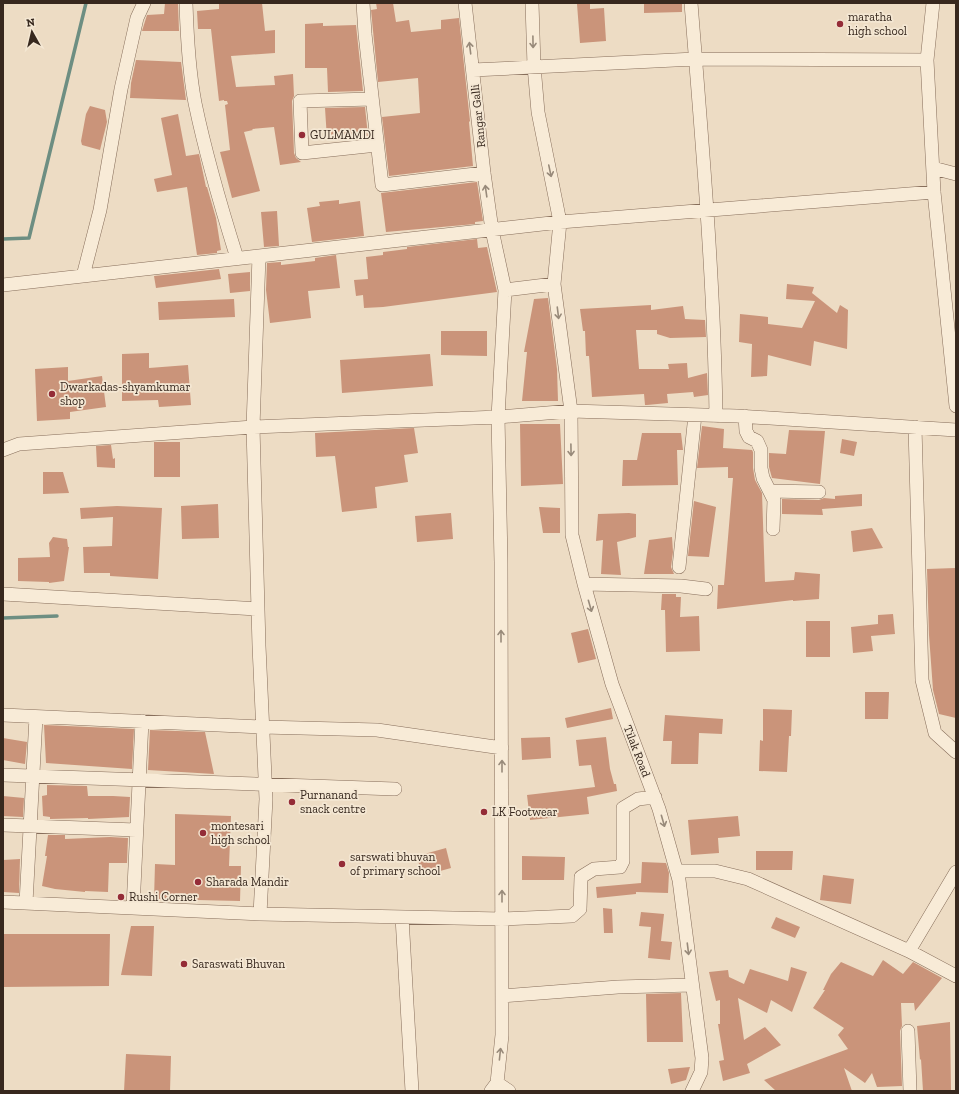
<svg xmlns="http://www.w3.org/2000/svg" width="959" height="1094" viewBox="0 0 959 1094" font-family="'Zilla Slab',serif">
	<rect width="100%" height="100%" fill="#eddcc4"/>
	<g fill="none" stroke-linecap="round" stroke-linejoin="round">
		<path stroke="#6d8e82" stroke-width="3.5" d="M3,239L29,238L86,3
			M3,618L57,616"/>
	</g>
	<path fill="#ca947a" d="M165,3H178L179,31H142L147,15L164,14Z
		M219,3H262L265,31L275,30V53L231,56L236,87L275,85L274,76L293,74L294,96L292,101L294,153L296,158L301,162L280,165L274,127L252,129L253,130L244,132L260,191L232,198L220,152L230,150L225,105L228,104L227,101H224V100L219,101L211,29H198L197,11L219,9Z
		M376,3H393L396,22L409,20L411,32L441,29V20L459,18L470,121L469,122L473,166L389,176L382,117L420,113L418,78L378,82L371,10L377,9Z
		M644,3H682V12L644,13Z
		M577,4H590V9L604,8L606,41L580,43Z
		M323,23V26L356,25L363,91L328,92L327,68H305V24Z
		M136,60L181,62L186,100L130,98L131,83Z
		M90,106L105,110L107,122L100,150L82,145L81,141L86,114Z
		M365,107L368,136L327,139L325,108Z
		M178,114L186,156L199,154L206,187H207L216,218L221,250L217,251V253L197,255L187,187L157,192L154,179L172,175L161,118Z
		M477,182L483,221L475,222V224L386,232L381,193Z
		M339,200V204L360,201L364,236L312,242L307,208L320,206L319,202Z
		M277,211L279,246L264,247L261,212Z
		M477,239L478,248L487,247L497,292L383,307L364,308L363,295L356,296L354,280L368,279L366,257L383,255V252L407,249V247Z
		M336,255L340,288L308,291L311,318L270,323L266,290L267,263L281,262V265L307,262L315,261V258Z
		M219,269L221,279L156,288L154,276Z
		M250,272V291L230,293L228,274Z
		M787,284L814,287L812,293L837,313L840,305L848,310L847,349L814,341L811,366L768,355L767,376L751,377L752,344L739,342L740,314L768,317V324L802,328L815,301L786,299Z
		M548,298L557,369L558,401H522L527,352H524L534,299Z
		M234,299L235,317L159,320L158,302Z
		M651,305V310L683,306L685,319L705,320L706,337L670,338L657,334V330H636L639,369H669L668,364L687,363L688,378L707,373L708,395L694,397L693,392L667,394L668,403L647,405H645L644,394L592,397L589,356H586L585,331H583L580,309Z
		M441,331H487V356L441,355Z
		M149,353V368L188,365L191,405L159,407L158,400L122,401V354Z
		M430,354L433,386L342,393L340,360Z
		M68,367V381L102,376L106,407L70,412V419L37,421L35,369Z
		M520,424H560L563,484L521,486Z
		M702,426L724,429L723,448L752,450L753,452V468L755,480L762,493L765,582L794,580L795,572L820,574L819,599L793,601V600L717,609L718,585H724L733,478H728V467L697,468Z
		M414,428L418,453L404,455L408,482L375,487L377,508L342,512L335,456L316,457L315,433Z
		M789,430L825,431L820,484L772,478L769,467V453L786,454Z
		M642,433H681L683,450H677L678,485L622,486L623,460H637Z
		M842,439L857,442L854,456L840,453Z
		M154,442H180V477H154Z
		M111,445L113,459L115,458V468L97,467L96,446Z
		M43,472H63L69,493L43,494Z
		M862,494V506L822,509L823,515L782,514V499L819,500L824,498L835,499V496Z
		M694,501L716,507L709,557L688,556Z
		M218,504L219,538L182,539L181,506Z
		M117,506L162,508L158,579L110,576V573H84L83,547L112,546L113,517L81,519L80,508Z
		M539,507L560,508V533H543Z
		M451,513L453,539L417,542L415,516Z
		M629,513L636,514V537L617,542L621,575L601,574L603,540L596,541L598,514Z
		M872,528L883,548L853,552L851,531Z
		M53,537L67,539L68,547H69L64,581L49,583V582L18,581V558L50,557L49,543Z
		M672,537L673,552L671,567L674,574H644L649,540Z
		M955,568L956,595V718L939,714L933,690L929,635L927,569Z
		M662,594H676V597H681L680,617L699,616L700,651L666,652L665,610H661Z
		M893,614L895,634L871,636L873,651L853,653L851,627L878,624V615Z
		M806,621H830V657H806Z
		M588,629L596,659L578,663L571,633Z
		M865,692H889L888,719H865Z
		M611,708L613,719L567,728L565,718Z
		M763,709L792,710L791,736H789L787,772L759,771L760,740L763,741Z
		M665,715L723,719L722,734L699,733L698,764H671L672,741H663Z
		M44,725L134,729L132,769L46,763Z
		M150,730L205,732L214,774L148,770Z
		M550,737L551,758L522,760L521,738Z
		M606,737L610,769L614,784H616L617,791L587,797L589,814L530,820L527,795L595,787L591,765L579,766L576,740Z
		M3,738L27,742L25,764L3,760Z
		M47,785L87,786L88,796H113L130,797L129,817L88,819V818L50,819V817L43,816L42,796L47,795Z
		M3,796L24,798L23,817L3,816Z
		M175,814L231,816L229,866H241L240,901L154,899L155,864L175,865Z
		M738,816L740,836L718,838L719,853L691,855L688,820Z
		M48,835H65V839L110,837L128,838L127,863H109L108,892L85,891V892L55,889L42,886L47,856H45Z
		M446,848L451,868L422,876L417,856Z
		M756,851H793L792,870H756Z
		M522,856L565,857L564,880H522Z
		M20,859L19,893L3,892V860Z
		M642,862L666,863L669,873L668,893L636,892V894L597,898L596,887L641,883Z
		M823,875L854,879L851,904L820,900Z
		M603,908L612,909L613,933H604Z
		M641,912L664,914L661,941L672,942L670,960L648,958L651,927L639,926Z
		M776,917L800,927L795,938L771,928Z
		M131,926H154L152,976L121,975Z
		M3,934H110L109,986L3,987Z
		M883,960L903,974L913,962L942,978L915,1011L914,1003H901L902,1026L900,1031L902,1086L877,1087L872,1073L865,1083L844,1068L852,1091H776L764,1080L848,1049L838,1035L844,1028L813,1008L825,990H823L831,974L841,962L873,976Z
		M791,967L807,972L792,1012L771,1000L767,1013L738,998L744,1040L765,1027L781,1045L747,1064L750,1073L723,1081L719,1061L724,1060L718,1024H720V1000L716,1001L709,972L728,970L729,977L744,984L750,969L788,981Z
		M681,993L683,1042H647L646,994Z
		M950,1022L951,1091H923L921,1059L920,1060L917,1026Z
		M126,1054L171,1056L170,1091H124Z
		M690,1067L686,1080L671,1084L668,1069Z"/>
	<g fill="none" stroke-linecap="round" stroke-linejoin="round">
		<defs>
			<path id="minor" d="M186,3C187,35 189,72 195,103C206,156 221,207 237,258
				M363,3L365,34L382,185L484,173
				M465,3L484,173L492,230L505,290L498,417L501,562L502,1035L497,1083L491,1091
				M532,3L534,66L538,112L560,222L554,284L571,411L572,535L584,584L612,684L659,809L679,880L702,1058L701,1072L692,1091
				M691,3C702,141 714,278 716,416
				M933,3L927,60L934,192L956,406
				M473,70L695,59L927,60
				M372,99L300,101L302,153L377,145
				M933,168L956,174
				M259,256L253,427L259,646L266,799L260,914
				M83,276L100,210L121,89L137,18L144,3
				M3,285L560,222L934,192
				M505,290L554,284
				M745,416L746,431L749,437L757,441L761,450V468L763,478L774,500L773,529
				M915,427L922,680L935,733L956,752
				M3,450L19,444L253,427L498,417L571,411L737,416L956,430
				M770,491L819,492
				M679,567L695,415
				M584,584L681,586L706,589
				M3,594L258,609
				M3,715L263,727L377,730L502,748
				M3,775L395,789
				M3,825L136,830
				M677,871H715L748,879L909,951L956,976
				M3,902L260,914L502,919L572,916L580,909L581,877L594,869L620,867L623,861V808L638,799L655,797
				M26,903L36,717
				M133,908L142,721
				M402,917L412,1091
				M909,951L956,872
				M502,996L618,987L692,985
				M908,1031L910,1091
				M497,1083L509,1091"/>
		</defs>
		<use href="#minor" stroke="#876e5b" stroke-width="14"/>
		<use href="#minor" stroke="#f8ebd7" stroke-width="13"/>
	</g>
	<defs><path id="oneway-shaft" d="M-6 0H5M1.5-3L5.5 0L1.5 3" fill="none" stroke-width="1.6" stroke-linecap="round" stroke-linejoin="round"/></defs>
	<g stroke="#988a7a">
		<use href="#oneway-shaft" transform="translate(533 42) rotate(89)"/>
		<use href="#oneway-shaft" transform="translate(470 48) rotate(-97)"/>
		<use href="#oneway-shaft" transform="translate(550 171) rotate(78)"/>
		<use href="#oneway-shaft" transform="translate(486 191) rotate(-98)"/>
		<use href="#oneway-shaft" transform="translate(558 313) rotate(83)"/>
		<use href="#oneway-shaft" transform="translate(571 450) rotate(89)"/>
		<use href="#oneway-shaft" transform="translate(590 606) rotate(74)"/>
		<use href="#oneway-shaft" transform="translate(501 636) rotate(-90)"/>
		<use href="#oneway-shaft" transform="translate(502 766) rotate(-90)"/>
		<use href="#oneway-shaft" transform="translate(663 821) rotate(74)"/>
		<use href="#oneway-shaft" transform="translate(502 896) rotate(-90)"/>
		<use href="#oneway-shaft" transform="translate(688 949) rotate(83)"/>
		<use href="#oneway-shaft" transform="translate(500 1054) rotate(-84)"/>
	</g>
	<g fill="#942c37" stroke="#f4e7d3" stroke-width="1.5">
		<circle cx="840" cy="24" r="4"/>
		<circle cx="302" cy="135" r="4"/>
		<circle cx="52" cy="394" r="4"/>
		<circle cx="292" cy="802" r="4"/>
		<circle cx="484" cy="812" r="4"/>
		<circle cx="203" cy="833" r="4"/>
		<circle cx="342" cy="864" r="4"/>
		<circle cx="198" cy="882" r="4"/>
		<circle cx="121" cy="897" r="4"/>
		<circle cx="184" cy="964" r="4"/>
	</g>
	<g text-anchor="middle" stroke-width="3.5" stroke-linejoin="round" paint-order="stroke">
		<g font-size="12" fill="#37281e" stroke="#f4e7d3" text-anchor="start">
			<text x="848" y="21">maratha<tspan x="848" dy="14">high school</tspan></text>
			<text x="310" y="139">GULMAMDI</text>
			<text x="60" y="391">Dwarkadas-shyamkumar<tspan x="60" dy="14">shop</tspan></text>
			<text x="300" y="799">Purnanand<tspan x="300" dy="14">snack centre</tspan></text>
			<text x="492" y="816">LK Footwear</text>
			<text x="211" y="830">montesari<tspan x="211" dy="14">high school</tspan></text>
			<text x="350" y="861">sarswati bhuvan<tspan x="350" dy="14">of primary school</tspan></text>
			<text x="206" y="886">Sharada Mandir</text>
			<text x="129" y="901">Rushi Corner</text>
			<text x="192" y="968">Saraswati Bhuvan</text>
		</g>
		<g font-size="12" fill="#37281e" stroke="#f4e7d3">
			<text transform="translate(478 116) rotate(-96)" y="4">Rangar Galli</text>
			<text transform="translate(637 751) rotate(69)" y="4">Tilak Road</text>
		</g>
	</g>
	<rect width="959" height="1094" fill="none" stroke="#37281e" stroke-width="8"/>
	<g transform="translate(32 32) rotate(352)" stroke="#f4e7d3" stroke-width="3" paint-order="stroke">
	<path d="M0-3L7 15L0 10L-7 15Z" fill="#37281e"/>
	<text y="-6" font-size="11" font-weight="bold" text-anchor="middle" fill="#37281e">N</text>
	</g>
</svg>
